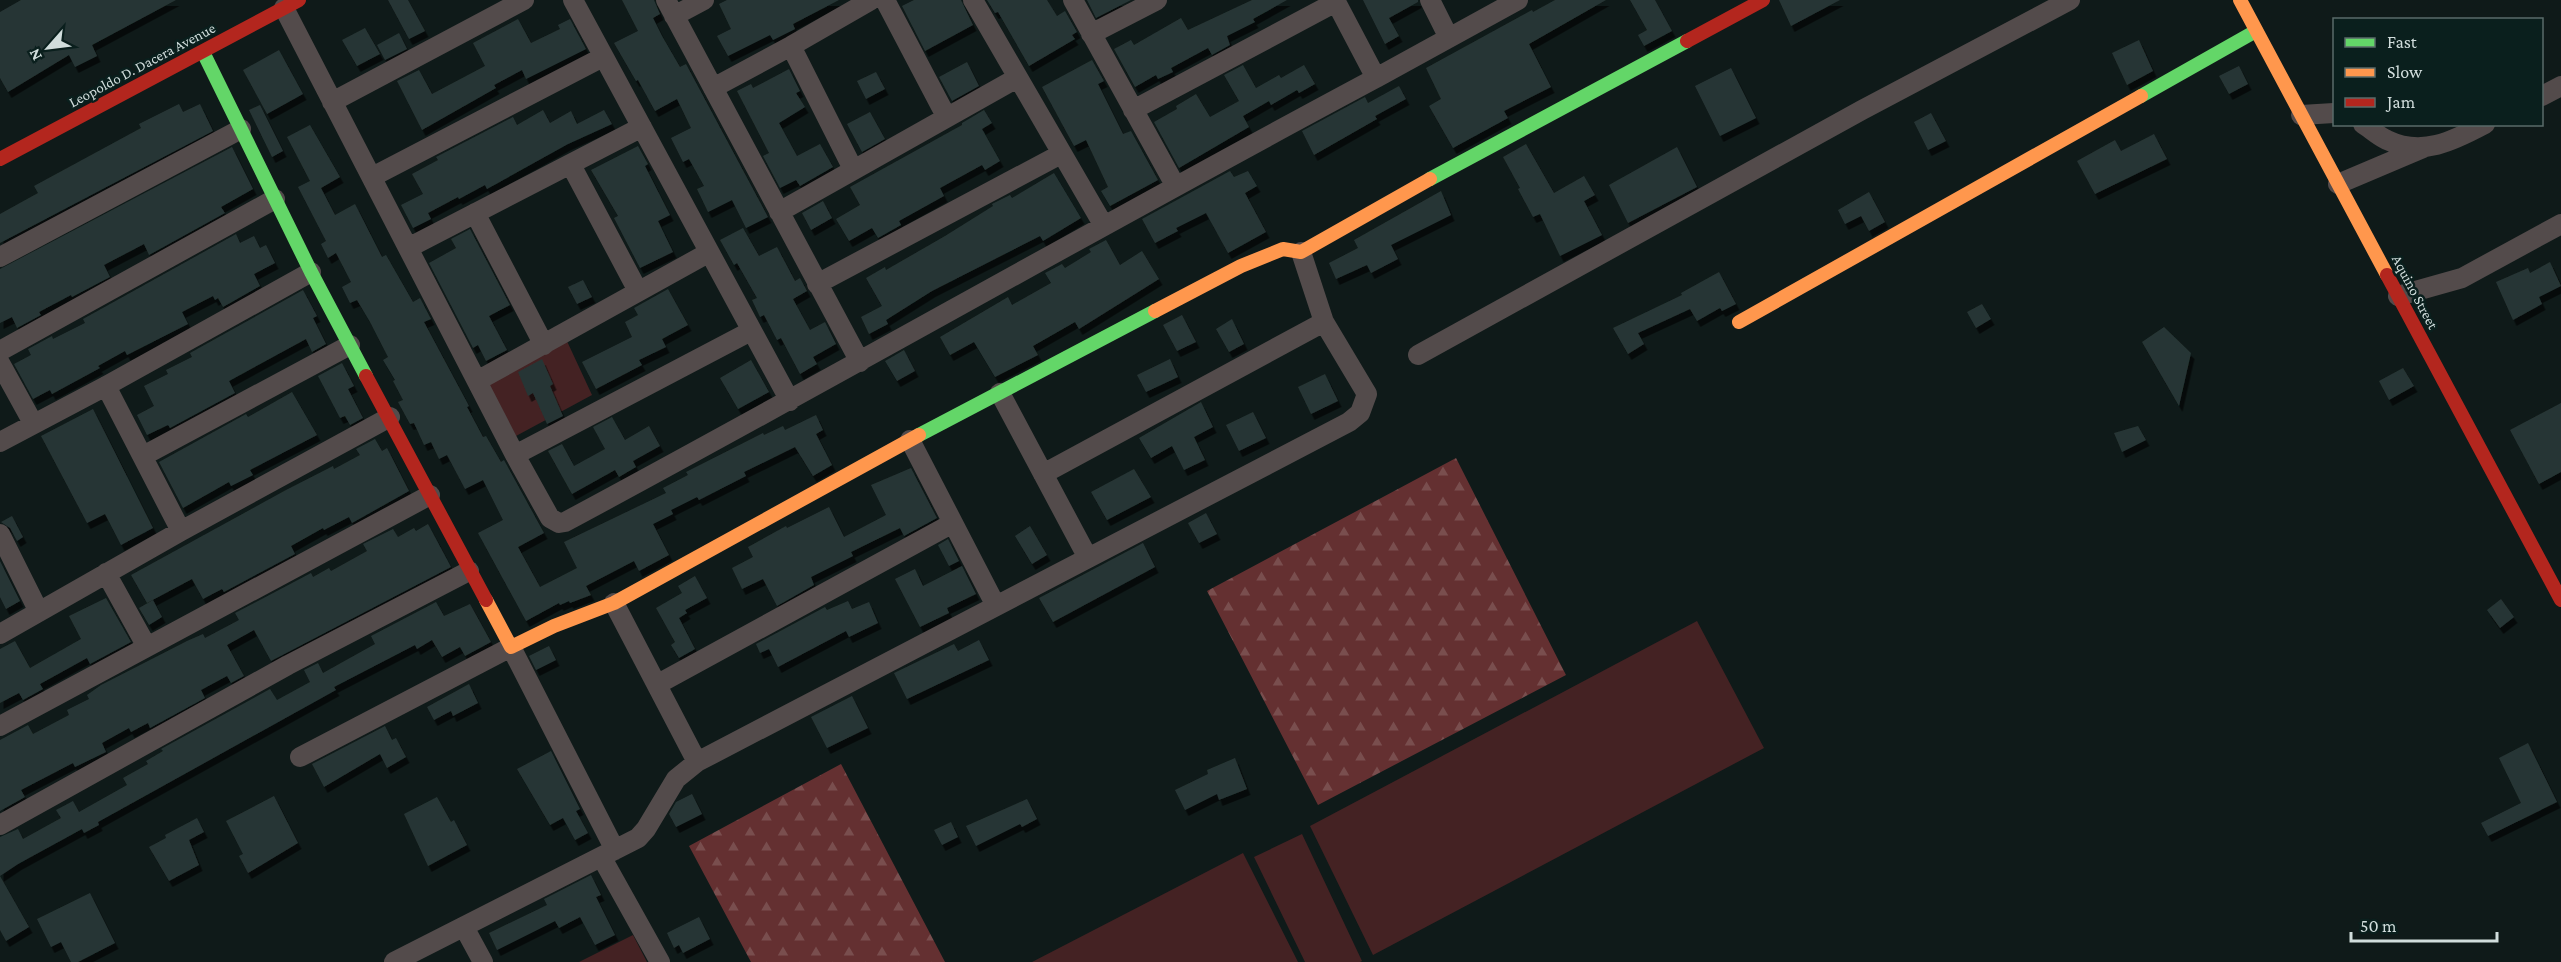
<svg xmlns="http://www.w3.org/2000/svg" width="2561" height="962" viewBox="0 0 2561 962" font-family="'Crimson Pro',serif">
	<defs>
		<pattern id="forest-firs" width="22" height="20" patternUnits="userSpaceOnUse" patternTransform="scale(1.5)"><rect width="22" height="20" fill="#643031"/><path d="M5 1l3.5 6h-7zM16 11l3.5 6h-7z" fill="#794e4e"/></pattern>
		<filter id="shadow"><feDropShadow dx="3.5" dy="6" stdDeviation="0" flood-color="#0009"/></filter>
	</defs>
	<rect width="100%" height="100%" fill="#0f1a19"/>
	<path fill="#442223" d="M566,339L592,395L516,436L487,381Z
		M1697,621L1764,748L1373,955L1310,826Z
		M1302,834L1362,961L1360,962H1305L1254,857Z
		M1243,853L1298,962H1032Z
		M633,935L647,962H579Z"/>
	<path fill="url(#forest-firs)" d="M1456,458L1566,675L1318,805L1207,591Z
		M841,764L945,962H751L689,846Z"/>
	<path fill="#273534" filter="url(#shadow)" d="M21,0H176L92,45L97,56L75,67L69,55L8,92L0,78V12Z
		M388,0H408L425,31L409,39Z
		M622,0H654L660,14L653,18L662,36L680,67L686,64L768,217L746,228L732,200L708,212L697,189L704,186L689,159L683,162L671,138L691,128L677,99L655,111L638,80L636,81L614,43L638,31Z
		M727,0H839L793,24L795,29L773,40L770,35L728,56L717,36L731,29L719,4Z
		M914,0H961L973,25L925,51L902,6Z
		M987,0H1047L1057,16L1065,11L1077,32L1072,35L1075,39L1029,66L998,12L995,13Z
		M1087,0H1131L1096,18Z
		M1252,0H1287L1253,19L1255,22L1227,36L1230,45L1212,55L1208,48L1171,68L1173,72L1158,79L1156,75L1135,87L1114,49L1131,40L1134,45L1181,18L1188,30Z
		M1363,0H1418V2L1389,18L1399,36L1385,44Z
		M1555,0H1606L1529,44L1551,87L1504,111L1508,118L1453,148L1429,106L1441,99L1426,68L1532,10L1533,12Z
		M1630,0H1655L1672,31L1644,46L1638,35L1647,30Z
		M1779,0H1840L1791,26Z
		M518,19L531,43L560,29L558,25L570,19L586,49L526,79L522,70L494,85L496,88L422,130L397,81L419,70L432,94L485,66L473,43Z
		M365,28L380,54L357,66L342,40Z
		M399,33L407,49L385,60L377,45Z
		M2139,40L2153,71L2127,85L2112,53Z
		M279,50L303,94L267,114L243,70Z
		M1092,60L1104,81L1098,84L1123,134L1131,131L1158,180L1110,206L1101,191L1108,187L1086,140L1074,146L1042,87Z
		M967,62L979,86L952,101L939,77Z
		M1243,65L1256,88L1279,75L1281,78L1304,65L1315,84L1299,93L1297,90L1271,105L1269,101L1243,116L1249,127L1179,168L1154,122L1177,109L1176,106L1196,94L1210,117L1239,101L1224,75Z
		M2239,66L2248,84L2229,94L2219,76Z
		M1731,68L1756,118L1720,136L1695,86Z
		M789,69L800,91L796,93L805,107L779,123L797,156L820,144L833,167L800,186L796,180L780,188L763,156L769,153L737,91L751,84L753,88Z
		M876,72L885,89L866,99L857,81Z
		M1399,86L1406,99L1375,116L1377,119L1314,155L1302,131L1365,97L1368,103Z
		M179,104L183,112L200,104L213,131L0,243V214L38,193L34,186L141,128L139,124Z
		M260,105L283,151L272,157L249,110Z
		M543,110L550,123L571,111L577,124L604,110L612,124L568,144L487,189L485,185L459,199L458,197L428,213L431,219L413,228L401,205L423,194L412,174L438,160L436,157L513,117L517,125Z
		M984,110L992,123L982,129L1000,161L985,170L982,165L940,188L944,196L899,221L901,225L878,238L872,228L849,241L836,219L860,205L850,187L962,125V123Z
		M870,112L885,139L862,152L847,124Z
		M1931,113L1946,141L1928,150L1914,122Z
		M310,125L340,177L321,188L335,215L355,204L382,257L386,255L413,302L420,298L431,319L424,322L469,406L467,407L483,437L486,436L501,462L504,460L544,533L518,547L540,587L577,568L564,542L666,493L663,488L688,475L686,472L763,433L764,435L783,426L785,430L816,415L823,430L816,434L832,465L813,476L795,447L744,472L746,476L699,500L697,497L671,510L673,514L653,524L669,555L639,571L634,561L586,586L591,595L570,603L569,601L560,605L559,603L526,621L478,533L503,520L483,480L465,489L447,455L439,459L431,442L424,445L414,423L410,424L398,402L403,400L393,381L395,380L383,360L388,357L370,322L357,300L350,303L342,287L351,282L336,253L328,258L321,244L326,241L298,187L310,181L287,137Z
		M2154,134L2167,159L2095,194L2077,161L2115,140L2121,151Z
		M1526,144L1554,193L1584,176L1595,195L1584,201L1602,235L1560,256L1540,214L1533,217L1518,189L1520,188L1503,157Z
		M638,146L648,164L645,166L670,215L658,221L673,252L640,268L614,218L618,216L591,170Z
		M232,147L253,189L221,207L225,213L149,255L144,244L104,265L110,277L72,297L71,295L39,312L41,315L17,328L12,317L0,323V269Z
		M1677,147L1697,187L1628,223L1609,185Z
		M1230,171L1234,177L1248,171L1257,186L1245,193L1266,232L1228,253L1206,213L1176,228L1178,231L1155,243L1142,219Z
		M1054,173L1081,218L1043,241L1040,236L932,291L886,320L888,324L869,334L861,317L882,306L866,278L885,267L886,270L945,236L993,206L992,204L1010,195L1012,198Z
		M1441,191L1451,215L1391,245L1398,259L1371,273L1367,265L1336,279L1329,263L1358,248L1354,240Z
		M1869,192L1885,222L1869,231L1861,216L1845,224L1838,210Z
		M823,201L832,218L811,230L802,213Z
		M743,228L759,256L777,247L795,281L800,278L807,291L793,299L810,330L825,322L836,344L813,357L817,364L800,374L781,338L777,340L764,315L760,317L752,300L757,298L737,263L734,265L720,240Z
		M470,229L510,305L489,316L507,350L486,361L478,345L473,348L429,263L456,248L451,239Z
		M236,234L240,243L254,236L260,248L266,245L275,263L254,274L260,286L223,307L218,298L215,300L213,296L182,312L188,324L127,355L125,351L98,366L100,368L52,394L50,390L33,399L14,364L31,355L28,349L52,336L53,339L85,323L83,319Z
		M1106,240L1120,265L1142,251L1159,279L1079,329L1075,322L1033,346L1038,355L995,377L974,342L950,355L940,337L1008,297L1012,305L1051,283L1045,273L1062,264L1065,268L1091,252L1089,249Z
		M2550,262L2561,286L2539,297L2542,304L2513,320L2496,282L2528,268L2530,273Z
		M1719,272L1736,304L1722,311L1720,308L1697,321L1690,309L1638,333L1644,344L1628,354L1613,328L1682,295L1681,293Z
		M583,280L592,297L577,304L568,287Z
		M668,289L688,325L662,339L666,347L639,360L642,365L596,389L582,362L632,337L625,322L638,315L634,308Z
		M303,290L317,316L313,318L326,344L312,352L306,339L229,381L235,393L170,428L168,425L147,435L137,415L154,406L144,386L168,374L166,370L192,357L190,353Z
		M1982,304L1991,319L1976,328L1967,312Z
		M1182,315L1196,342L1177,351L1163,325Z
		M1232,319L1244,344L1229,352L1216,329Z
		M2164,327L2191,353L2179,406L2142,342Z
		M904,350L915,371L897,381L885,361Z
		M542,359L553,384L550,386L563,416L547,424L533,393L528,396L518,372Z
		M1170,359L1178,377L1146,392L1137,375Z
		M751,360L769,392L738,409L720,378Z
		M342,363L354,386L348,389L363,418L350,425L345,416L340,418L318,376Z
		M2403,368L2414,386L2389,400L2379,381Z
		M1325,374L1338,401L1311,414L1298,387Z
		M292,392L317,435L250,470L253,475L231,486L229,482L183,508L159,462L246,414L248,417Z
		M1201,402L1213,427L1194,437L1205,460L1184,470L1172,446L1151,458L1139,438Z
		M2561,403V472L2539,484L2510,430Z
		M93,409L153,528L121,545L105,514L87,523L41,436Z
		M1253,412L1266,438L1239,451L1226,425Z
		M612,417L625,440L649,426L660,446L633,461L636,467L619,477L615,470L572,494L548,451L562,444L574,466L605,449L593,427Z
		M2138,426L2146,440L2122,452L2114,433Z
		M375,439L382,451L387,448L409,491L352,523L349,517L324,530L323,528L291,546L295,554L224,592L222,589L203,599L192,579L147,603L131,575L286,490L333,466L334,469L360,455L356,449Z
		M911,468L937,518L904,536L900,528L851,552L853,556L811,577L814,585L777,606L763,579L742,589L732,568L753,557L748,547L786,526L787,528L829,507L844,537L886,515L871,485Z
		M1134,469L1151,497L1107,520L1091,492Z
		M1206,513L1217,534L1199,543L1188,523Z
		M12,516L23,537L17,541L10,528L1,522Z
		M428,524L451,567L271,661L254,630L227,645L244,676L231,683L227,676L201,690L205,698L150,728L148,723L131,732L129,728L102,743L106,752L75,767L73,763L21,790L25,797L0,811V740L28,725L33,734L69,715L67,710L89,699L87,695L101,685L187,641L203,634L205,638L239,620L235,613L311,573L313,577L329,568L331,571L367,551L363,544L393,529L398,537L414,528L416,531Z
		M1030,526L1047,555L1032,564L1015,536Z
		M948,539L959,561L949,566L938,545Z
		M1143,543L1155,567L1053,622L1039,598Z
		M0,561L20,601L6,609L0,597Z
		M962,566L976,594L947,608L949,613L920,627L895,579L915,569L923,586Z
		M695,576L707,598L685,610L687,613L679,618L695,649L679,658L671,645L675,642L656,608L682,593L678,586Z
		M106,598L131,642L90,664L87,658L40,684L43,689L23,700L19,693L0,703V649L15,641L30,668L81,639L69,616Z
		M2501,599L2514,617L2500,628L2487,610Z
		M153,600L162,617L149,625L139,608Z
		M848,601L852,609L869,602L878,623L849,637L846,631L778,667L769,649L760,653L756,644L825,607L827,610Z
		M436,602L444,616L470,604L491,642L465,656L460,647L442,657L432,640L417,649L415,645L334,687L336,690L98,822L99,825L84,833L82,829L18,864L0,876L29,927L6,941L0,930V837L18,829L23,839L61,818L56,810L73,801L79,812L127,785L123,778L148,764L146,761L163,751L161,749L270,689L277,700L310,682L304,670L318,663L323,673L375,644L371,636Z
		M979,640L989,660L907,699L894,673L954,644L958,651Z
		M549,646L556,660L536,670L529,656Z
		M469,684L478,703L453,716L451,711L434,720L427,707Z
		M852,696L868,728L827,748L811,717Z
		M385,726L392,740L396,738L406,757L387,768L380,754L324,787L312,764Z
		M2528,743L2557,802L2488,836L2481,823L2521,803L2499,758Z
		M551,751L580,809L576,811L588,833L575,840L563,818L550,825L517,769Z
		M1235,758L1247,789L1219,800L1217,794L1185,810L1175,790L1208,774L1207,770Z
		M692,794L702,814L676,827L669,814L676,802Z
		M274,796L298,843L248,873L239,856L243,854L226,821Z
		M437,797L451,822L454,820L467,845L428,866L404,814Z
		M1027,799L1037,819L1022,827L1020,824L976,846L966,826Z
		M197,818L204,832L189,840L199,865L169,881L149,847L166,838L165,835Z
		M951,822L958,837L942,845L934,830Z
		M591,875L601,895L596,897L615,935L595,945L580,917L559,928L555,921L497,950L489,933L547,905L544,899Z
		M90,893L115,943L78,962H71L61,942L51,947L37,919Z
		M699,917L710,939L683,953L679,945L674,948L667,933Z"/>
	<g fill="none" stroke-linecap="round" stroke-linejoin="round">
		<path stroke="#534b4b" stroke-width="20" d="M573,0L790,401
			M666,0L860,362
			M885,0L946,116
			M973,0L1104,226
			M1073,0L1175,185
			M1335,0L1376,78L1518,0
			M1430,0L1449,38
			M284,8L515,455L550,518L559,523L565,522C837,376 1104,223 1376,78
			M674,16L704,0
			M1091,34L1157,0
			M791,46L853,169
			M713,88L791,46L871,0
			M2542,96L2561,86
			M332,102L524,0
			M1133,110L1336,2
			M2301,115L2334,113
			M2363,124C2371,129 2378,136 2387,140C2422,157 2453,141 2485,124
			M571,165L638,291
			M372,177L603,57
			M2338,184L2423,148
			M779,212L1017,78
			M475,213L544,345
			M408,248L642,127
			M0,257L241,129
			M817,284L1061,154
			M2398,296L2462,278L2561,224
			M0,351L275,199
			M1418,355L1862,110L2070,0
			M0,363L33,423
			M477,381L708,253
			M106,386L181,531
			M1000,393L1088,558
			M910,440L996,606
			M0,442L106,386L311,272
			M515,455L751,331
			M143,456L350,345
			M1043,474L1324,322
			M0,534L39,612
			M106,573L147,647
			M614,603L697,762
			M0,634L181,531L390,417
			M658,684L953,523
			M0,726L430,495
			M300,757L511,647L615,850
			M0,825L288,665L469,571
			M602,858L660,962
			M464,927L483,962
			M394,962L638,838L646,829L676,779L697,762L1349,422L1360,413L1367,394L1324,322L1301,252"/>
		<path stroke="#63d668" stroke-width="14" d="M203,52L311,272L366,376
			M2141,96L2256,31
			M1430,179L1687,41
			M919,435L1155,311"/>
		<path stroke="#ff974d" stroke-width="14" d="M2240,0L2387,275
			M1155,311L1241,266L1283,249L1301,252L1430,179
			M1739,322L2141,96
			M486,600L511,647L554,626L614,603L919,435"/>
		<path stroke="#b3261e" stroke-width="14" d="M1687,41L1763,0
			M0,159L299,0
			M2387,275L2561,600
			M366,376L486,600"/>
	</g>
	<g text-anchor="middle" stroke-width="5" stroke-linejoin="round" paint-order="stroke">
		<g font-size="15" fill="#d1dddc" stroke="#0a1f1d">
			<text transform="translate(142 65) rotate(-28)" y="5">Leopoldo D. Dacera Avenue</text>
			<text transform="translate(2415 292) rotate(62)" y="5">Aquino Street</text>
		</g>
	</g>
	<rect x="2333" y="18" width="210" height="108" fill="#0a1f1d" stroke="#5a6b69" stroke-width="1.5"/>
	<rect x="2345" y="38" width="30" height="9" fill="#63d668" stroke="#5a6b69" stroke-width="1.5"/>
	<text x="2387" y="48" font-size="18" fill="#d1dddc">Fast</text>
	<rect x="2345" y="68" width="30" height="9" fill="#ff974d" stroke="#5a6b69" stroke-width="1.5"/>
	<text x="2387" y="78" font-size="18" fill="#d1dddc">Slow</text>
	<rect x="2345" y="98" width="30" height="9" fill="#b3261e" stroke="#5a6b69" stroke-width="1.5"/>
	<text x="2387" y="108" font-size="18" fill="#d1dddc">Jam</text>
	<g transform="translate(48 48) rotate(242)" stroke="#0a1f1d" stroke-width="4.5" paint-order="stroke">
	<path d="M0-4.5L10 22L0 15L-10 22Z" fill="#d1dddc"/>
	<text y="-9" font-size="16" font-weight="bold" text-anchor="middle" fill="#d1dddc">N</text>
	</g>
	<path d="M2351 932v9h146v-9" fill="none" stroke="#d1dddc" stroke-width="3"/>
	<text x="2360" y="932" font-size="18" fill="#d1dddc" stroke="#0a1f1d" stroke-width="4.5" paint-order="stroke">50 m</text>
</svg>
